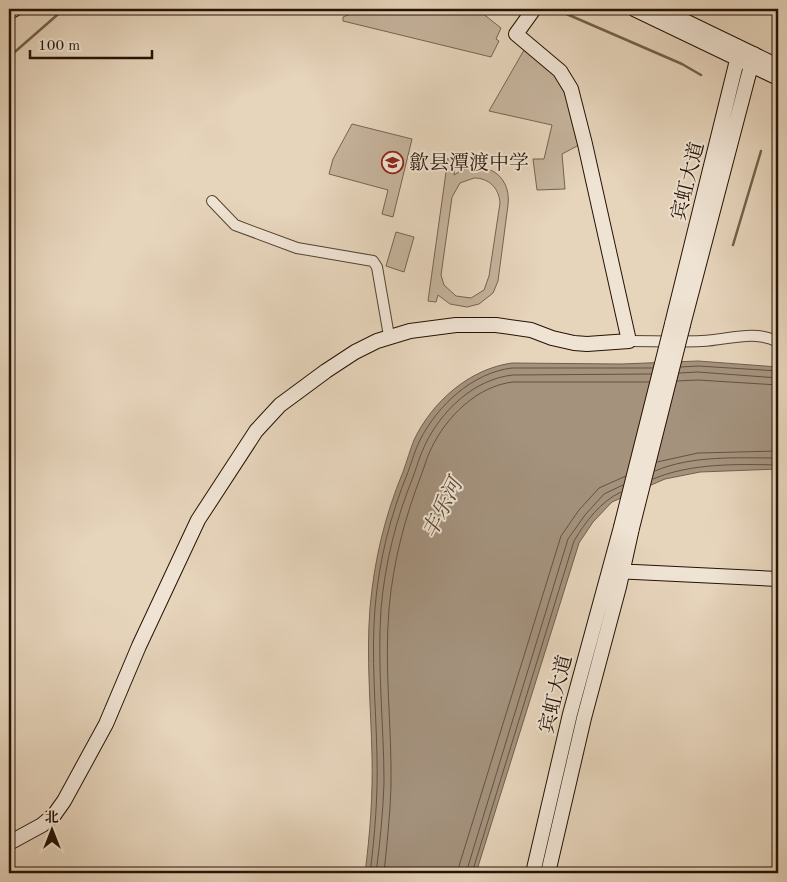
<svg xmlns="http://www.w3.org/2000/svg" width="787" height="882" viewBox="0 0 787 882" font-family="'Old Standard TT','Noto Serif SC',serif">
	<rect width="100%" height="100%" fill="#e6d4bb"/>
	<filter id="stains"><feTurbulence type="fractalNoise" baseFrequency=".004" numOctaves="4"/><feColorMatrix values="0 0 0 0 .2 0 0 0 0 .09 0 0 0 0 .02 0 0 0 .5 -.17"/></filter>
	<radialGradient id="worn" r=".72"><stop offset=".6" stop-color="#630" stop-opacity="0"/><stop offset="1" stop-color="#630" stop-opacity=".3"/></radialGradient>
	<path fill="#c5b39c" stroke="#756350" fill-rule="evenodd" d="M374,9H477L501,28L496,39L499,41L491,57L343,21V17L353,13Z
		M526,49L558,74L567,90L579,145L562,154L565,189L537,190L533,159H544L552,125L489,111L524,50Z
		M352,124L412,139L393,217L382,214L388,190L329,174L333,159Z
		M448,158L456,159L454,175C480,157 512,172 508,205L498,281L493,293L479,304L467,307L450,304L438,295L436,302L428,301ZM474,178C489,178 499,188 500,203L489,276L484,290L471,298L456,296L444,285L441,275L452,197L460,183Z
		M396,232L414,237L404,272L386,266Z"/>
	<path fill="#a4927d" stroke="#715f4d" d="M698,361L778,367V469L700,472L665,479L612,502L593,522L579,543L476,873H365C370,834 373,795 372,756C371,707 366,657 370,608C374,561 385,515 403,472C407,461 410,450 414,440C432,402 469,369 512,363L621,364Z"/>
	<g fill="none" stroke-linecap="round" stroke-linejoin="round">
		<path stroke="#645240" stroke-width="1" d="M681,367L698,366L778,371
			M679,373L698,372L778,378
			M677,381L698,380L778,385
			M657,462L698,453L778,451
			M655,471C692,455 738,458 778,458
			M653,479C691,463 737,464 778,465
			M370,873C375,834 378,795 377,756C376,707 371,657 375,608C379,561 390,516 408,472C412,461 415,450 420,440C438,405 472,373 512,368H653
			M376,873C380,843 383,813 384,783C384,725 377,667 381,609C385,563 396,519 413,477C417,466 420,455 425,445C441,411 474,379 513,375L651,374
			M384,873C387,844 390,816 391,787C392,727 384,668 389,609C393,562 405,517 422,473C425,465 427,457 431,449C446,417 477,386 513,382H649
			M458,873L459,866L561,536L579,510L599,488L626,476
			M466,873L568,539L585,515L604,494L623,485
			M472,873L574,541C586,521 600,502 621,492"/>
		<path stroke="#715f4d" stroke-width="2.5" d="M555,9L682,64L701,75
			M9,57L64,9
			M733,245L761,151"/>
		<defs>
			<path id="street" d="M212,201L235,225L297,248L373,261L377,267L389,336
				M629,341C653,341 678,342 702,341C728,340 754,329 778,342"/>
			<path id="secondary" d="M634,9L778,78
				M660,9L778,66
				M9,12L15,9
				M672,324L740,48
				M683,325L754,54
				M614,571L778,579
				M9,843L42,825L54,815L64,801L106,724L139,646L198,520L256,431L280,405L326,371L355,352L377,341L410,331L456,325H496L531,330L552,338L574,343L587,344L629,341L585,144L571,89L560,71L516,34L534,9
				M533,873L570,714L621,527
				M548,873L584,718L619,587L632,528"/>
		</defs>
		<use href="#street" stroke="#554332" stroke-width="12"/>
		<use href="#secondary" stroke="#251304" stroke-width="16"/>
		<use href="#street" stroke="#efe3d3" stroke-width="10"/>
		<use href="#secondary" stroke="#efe3d3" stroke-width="14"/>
		<defs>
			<path id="secondary-bridge" d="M621,527L672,324
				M632,528L683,325"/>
		</defs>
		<use href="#secondary-bridge" stroke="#251304" stroke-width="16" stroke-linecap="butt"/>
		<use href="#secondary-bridge" stroke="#efe3d3" stroke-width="14"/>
	</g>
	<defs>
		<symbol id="school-ring" viewBox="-11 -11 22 22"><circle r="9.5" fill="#efe3d3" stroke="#8f2418" stroke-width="1.5"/><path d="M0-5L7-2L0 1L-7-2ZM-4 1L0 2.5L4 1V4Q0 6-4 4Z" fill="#8f2418"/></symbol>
	</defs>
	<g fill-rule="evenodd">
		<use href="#school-ring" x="380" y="150" width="25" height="25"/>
	</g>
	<g text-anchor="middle" stroke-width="4" stroke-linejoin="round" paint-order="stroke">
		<g font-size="20" fill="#251304" stroke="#efe3d3" text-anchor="start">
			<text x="409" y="169">歙县潭渡中学</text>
		</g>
		<g font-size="20" fill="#251304" stroke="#efe3d3">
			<text transform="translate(687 181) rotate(-76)" y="7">宾虹大道</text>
			<text transform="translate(555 694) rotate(-76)" y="7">宾虹大道</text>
		</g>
		<g font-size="21" font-style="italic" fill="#584634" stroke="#efe3d3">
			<text transform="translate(442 508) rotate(-63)" y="7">丰乐河</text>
		</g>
	</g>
	<rect width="787" height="882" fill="none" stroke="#e6d4bb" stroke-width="30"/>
	<rect x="10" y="10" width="767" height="862" fill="none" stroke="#251304" stroke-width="2.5"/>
	<rect x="15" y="15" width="757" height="852" fill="none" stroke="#251304"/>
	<g transform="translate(52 830)" stroke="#efe3d3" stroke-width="4" paint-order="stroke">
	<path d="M0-4L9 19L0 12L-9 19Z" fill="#251304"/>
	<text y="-8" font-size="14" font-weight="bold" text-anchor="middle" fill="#251304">北</text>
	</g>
	<path d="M30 50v8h122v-8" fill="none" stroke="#251304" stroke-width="2.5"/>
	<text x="38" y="50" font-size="15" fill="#251304" stroke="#efe3d3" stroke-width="4" paint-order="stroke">100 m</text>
	<rect width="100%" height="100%" filter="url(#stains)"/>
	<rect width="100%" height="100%" fill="url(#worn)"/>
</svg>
